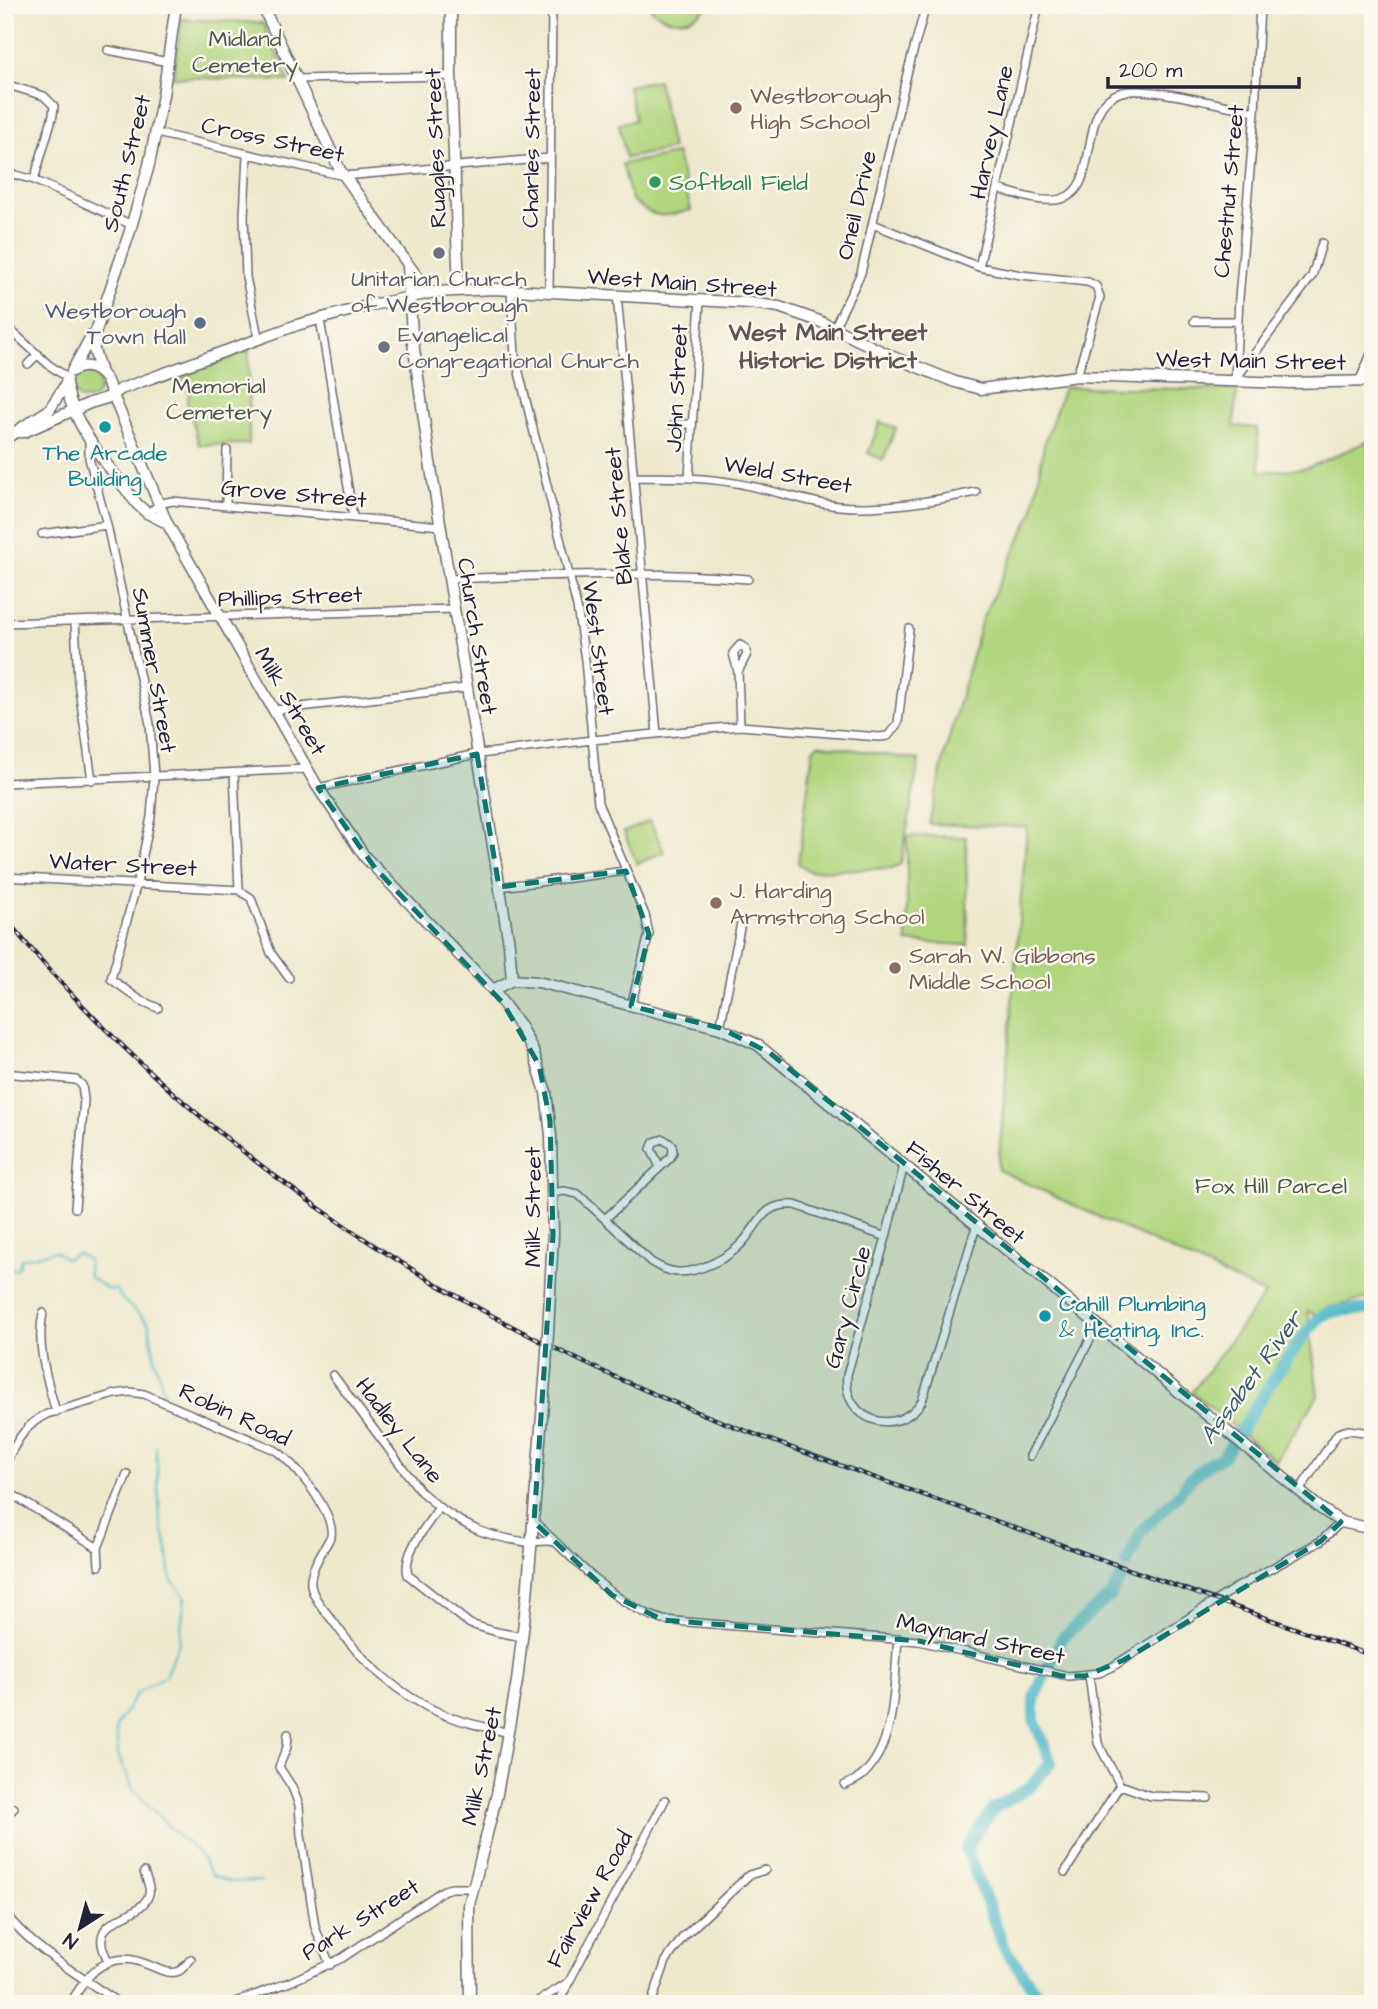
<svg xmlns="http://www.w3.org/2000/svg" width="1378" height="2009" viewBox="0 0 1378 2009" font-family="'Architects Daughter',sans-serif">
	<rect width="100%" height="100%" fill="#fbf7ec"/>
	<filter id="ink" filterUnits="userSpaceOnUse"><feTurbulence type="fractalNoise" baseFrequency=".0143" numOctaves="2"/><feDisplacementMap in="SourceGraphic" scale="14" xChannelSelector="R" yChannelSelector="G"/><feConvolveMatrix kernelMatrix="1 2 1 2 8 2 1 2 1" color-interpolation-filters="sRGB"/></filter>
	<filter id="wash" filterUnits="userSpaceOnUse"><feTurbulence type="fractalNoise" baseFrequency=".00686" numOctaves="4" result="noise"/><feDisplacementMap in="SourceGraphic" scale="28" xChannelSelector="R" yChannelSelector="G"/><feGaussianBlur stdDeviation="1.57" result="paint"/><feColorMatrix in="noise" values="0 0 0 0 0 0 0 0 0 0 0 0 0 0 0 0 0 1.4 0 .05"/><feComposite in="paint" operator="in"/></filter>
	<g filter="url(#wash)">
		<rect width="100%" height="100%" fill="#eee8cd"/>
		<path fill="#b1d57f" stroke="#6a7c5d" stroke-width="2" d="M648,5H708C691,25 665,25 648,5Z
			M182,19L263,23L289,81L173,77Z
			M658,80L672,149L626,158L619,124L635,120L628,86Z
			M677,154L691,210C664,217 654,220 632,200L622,164Z
			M249,350V444L199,445L187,401L189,395L182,377Z
			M72 386a14 14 0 1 1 28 0a14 14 0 1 1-28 0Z
			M1064,387L1237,390L1234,426L1257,428L1260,472L1307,468L1373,439V1297L1327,1308L1318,1316L1308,1311L1318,1396L1276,1461L1192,1392L1265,1294L998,1170L1027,827L929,824L946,749L982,619L1033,512L1044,445Z
			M880,422L896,428L883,460L868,453Z
			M818,744L919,760L901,864L892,868L809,871L798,863L813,749Z
			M650,821L664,852L637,864L624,832Z
			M907,836L966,837L968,945L907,942Z"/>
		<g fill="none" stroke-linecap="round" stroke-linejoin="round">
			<path stroke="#4cb7c8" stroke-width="2" d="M5,1271L10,1267L15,1270L19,1267L21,1259L55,1251L66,1259L77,1253L88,1260L89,1277L109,1290L115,1289L124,1301L148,1322L155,1360L164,1393
				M156,1447L160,1520L167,1546L171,1579L185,1597L179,1643L165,1676L137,1693L116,1727L118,1755L133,1789L177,1835L197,1851L212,1875L230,1882L261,1881"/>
			<path stroke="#4cb7c8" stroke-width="12" d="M1127,1563L1141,1531L1174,1500L1189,1480L1211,1462L1222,1458C1239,1434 1306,1323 1324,1315C1338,1308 1357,1310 1373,1310
				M1044,2004L1004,1947L966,1848L993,1809L1030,1787L1051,1763L1034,1719V1698L1062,1638L1111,1595L1122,1577"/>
		</g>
	</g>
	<g filter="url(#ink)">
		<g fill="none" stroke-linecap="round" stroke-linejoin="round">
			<defs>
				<path id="street" d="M165,5L176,8
					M108,50L168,62
					M295,79L451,76
					M5,84L44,96L54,106L53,115L34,180
					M156,133L344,176L550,158
					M247,155L244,216L246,277L258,337
					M5,172L34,180L132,225
					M998,189C1017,194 1042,204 1061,199C1102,189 1076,108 1119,93C1143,84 1225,106 1255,112
					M873,224L979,267L1021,275L1088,282L1096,286L1100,297L1077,376
					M979,267L1039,5
					M511,289L515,356L577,607L585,660L598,803L645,915L649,934L631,1006
					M549,291L552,5
					M617,295L657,734
					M320,319L353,517
					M1194,321H1238
					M5,325L49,365L68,378
					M834,328L861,273L907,74L926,5
					M28,364L38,354
					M1235,380L1239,298L1255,112L1260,5
					M1235,380L1312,276L1322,243
					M1359,382L1373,349
					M673,426L675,424H692
					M89,439V458L107,525L150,724L154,777L151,817L137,883L111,979L140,1000L158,1008
					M633,477C672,477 712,477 750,486C780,492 808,503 839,506C883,510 933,501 976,492
					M689,478L700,300
					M226,506L227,450
					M147,513L163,503L172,501L441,526
					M42,534L107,525
					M449,579C548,576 649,570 748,579
					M75,621L78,682L92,780
					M5,623L454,609
					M738,672L733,653L740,645L745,648L747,654L738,672L740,726
					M274,710L466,688
					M234,773L239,890
					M5,783L307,769
					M318,788L472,755L592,740L740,726L879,737L888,736L898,723L909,629
					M5,877L239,890
					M499,887L626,871
					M239,890L251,898L271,953L289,978
					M720,1028L741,923
					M5,1073L76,1080L82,1085L84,1100L75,1208
					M904,1165L886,1237L847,1375C842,1421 897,1439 922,1401L976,1227
					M552,1193L564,1191L578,1194L651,1262C659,1267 667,1271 677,1272C697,1273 727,1259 741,1244C761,1223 761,1203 795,1205L886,1237
					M605,1219L670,1158L673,1152L672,1145L663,1139L654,1142L651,1149L660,1167
					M43,1313C36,1347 47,1379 56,1412
					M333,1375L421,1492L439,1507
					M1030,1456L1097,1326
					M5,1464C16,1443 24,1425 47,1414L115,1394L130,1392L144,1394L275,1450C294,1462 335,1513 331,1536C324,1550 309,1569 311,1585C313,1598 325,1611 333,1621C360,1660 398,1695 442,1714C463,1723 487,1727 509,1733
					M5,1490L98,1548
					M1299,1491L1338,1433L1348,1430L1373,1433
					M534,1522C576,1559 608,1602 663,1620L919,1641L1068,1676L1099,1673L1112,1667L1234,1589L1321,1541L1341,1522
					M99,1566L98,1548L127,1474
					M523,1637L497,1632L470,1624L408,1575C402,1552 428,1525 439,1507C471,1530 487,1536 526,1542C536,1543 544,1539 554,1542
					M1089,1675L1098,1743L1120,1785L1151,1796L1208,1798
					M288,1734L287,1747L279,1767L292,1787L299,1805L301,1835L315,1927L330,1965
					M845,1785C852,1782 859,1779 864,1774C897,1741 894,1681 898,1638
					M5,1817L14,1808
					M1065,1872L1120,1785
					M5,1913C34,1951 82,1976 120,2004
					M109,1962C81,1914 141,1923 149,1894C151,1887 146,1879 144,1872
					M69,2004C79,1991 87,1974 101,1966C137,1945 160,1980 179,1971C184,1968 187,1963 191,1959
					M230,2004L290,1982L342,1958L444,1890L452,1888H472
					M533,2004L569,1982L665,1800
					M558,2004L569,1982
					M651,2004L666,1961L683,1937L749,1875L765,1870"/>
				<path id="secondary" d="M262,5L340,170L418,278L421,295
					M451,5V76L459,290
					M408,267L412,335L430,462L509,944L512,980
					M72,371C86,362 97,368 106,379L167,523L317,786L365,857L493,990L520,1026L533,1051L546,1092L551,1135L553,1235L548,1333
					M72,371L92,335
					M101,373L94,350V337L129,234L149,165L163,95L176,5
					M66,382C71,425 112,470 137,504L147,513L167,523
					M18,432H24L90,403L110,397L121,389L297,325L367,306L435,292L494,289L750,303L779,307L819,321L893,357L955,382L981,389L1077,376L1291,383L1373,381
					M5,439L49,410L66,384
					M493,990L512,980L538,982L720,1028L758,1045L1320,1508L1341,1522L1373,1529
					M470,2004L469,1905L497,1794L517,1681L527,1596L546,1368"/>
			</defs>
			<use href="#street" stroke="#69676e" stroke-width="10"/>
			<use href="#secondary" stroke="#69676e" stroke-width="13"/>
			<use href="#street" stroke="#fff" stroke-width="7"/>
			<use href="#secondary" stroke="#fff" stroke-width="10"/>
			<defs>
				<path id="rail" d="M5,918C161,1109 364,1258 585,1363C705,1420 831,1462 955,1506C1094,1557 1233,1607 1373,1656"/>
			</defs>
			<use href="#rail" stroke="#22223b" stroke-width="4.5"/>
			<use href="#rail" stroke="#fbf7ec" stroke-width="2" stroke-dasharray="5" stroke-linecap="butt"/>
			<defs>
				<path id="secondary-bridge" d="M546,1368L548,1333"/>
			</defs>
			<use href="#secondary-bridge" stroke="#69676e" stroke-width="13" stroke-linecap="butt"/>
			<use href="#secondary-bridge" stroke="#fff" stroke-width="10"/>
		</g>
	</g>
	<path fill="#0f766e" fill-opacity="0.2" stroke="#0f766e" stroke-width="5" stroke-dasharray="14 9" stroke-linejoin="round" d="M477,754L499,887L626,871L649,934L631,1006L720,1028L770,1053L1341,1522L1321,1541L1124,1660L1085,1676H1062L919,1641L663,1620L612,1595L534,1522L553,1235L550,1121L539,1065L503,1003L375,868L318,788Z"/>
	<g fill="#8d6e63" stroke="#fbf7ec" stroke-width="2.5">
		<circle cx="736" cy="108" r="7"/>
		<circle cx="716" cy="903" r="7"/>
		<circle cx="895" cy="968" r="7"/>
	</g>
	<circle fill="#2e9e5b" stroke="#fbf7ec" stroke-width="2.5" cx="655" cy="182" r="7"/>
	<g fill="#6b7280" stroke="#fbf7ec" stroke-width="2.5">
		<circle cx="439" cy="253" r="7"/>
		<circle cx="384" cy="347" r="7"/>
	</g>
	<circle fill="#5c6f8a" stroke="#fbf7ec" stroke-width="2.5" cx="200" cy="323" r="7"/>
	<g fill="#0f9aa8" stroke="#fbf7ec" stroke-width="2.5">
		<circle cx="105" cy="427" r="7"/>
		<circle cx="1045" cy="1316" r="7"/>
	</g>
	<g text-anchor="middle" stroke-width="5" stroke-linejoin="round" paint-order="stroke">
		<g font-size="23" fill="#4d584f" stroke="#fbf7ec">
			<text x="245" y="46">Midland<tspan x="245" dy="26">Cemetery</tspan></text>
			<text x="219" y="393">Memorial<tspan x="219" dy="26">Cemetery</tspan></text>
			<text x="1271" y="1193">Fox Hill Parcel</text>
		</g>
		<g font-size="23" fill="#785e54" stroke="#fbf7ec" text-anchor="start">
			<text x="750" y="103">Westborough<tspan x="750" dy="26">High School</tspan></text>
			<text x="730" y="898">J. Harding<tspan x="730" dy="26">Armstrong School</tspan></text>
			<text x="909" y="963">Sarah W. Gibbons<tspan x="909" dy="26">Middle School</tspan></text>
		</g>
		<g font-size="23" fill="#22223b" stroke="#fbf7ec">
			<text transform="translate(991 132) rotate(-78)" y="8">Harvey Lane</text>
			<text transform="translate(273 139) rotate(12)" y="8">Cross Street</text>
			<text transform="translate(435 148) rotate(-92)" y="8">Ruggles Street</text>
			<text transform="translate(531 148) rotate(-89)" y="8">Charles Street</text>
			<text transform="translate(126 163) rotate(-76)" y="8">South Street</text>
			<text transform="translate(1228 191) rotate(-85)" y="8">Chestnut Street</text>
			<text transform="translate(856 205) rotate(-77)" y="8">Oneil Drive</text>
			<text transform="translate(682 282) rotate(4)" y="8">West Main Street</text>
			<text transform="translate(1251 360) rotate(1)" y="8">West Main Street</text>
			<text transform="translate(676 388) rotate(-87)" y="8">John Street</text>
			<text transform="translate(788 474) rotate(10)" y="8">Weld Street</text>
			<text transform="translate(294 493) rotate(5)" y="8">Grove Street</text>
			<text transform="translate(618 516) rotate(-95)" y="8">Blake Street</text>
			<text transform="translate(290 596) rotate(-2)" y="8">Phillips Street</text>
			<text transform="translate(478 636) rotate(81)" y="8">Church Street</text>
			<text transform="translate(599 648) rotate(83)" y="8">West Street</text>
			<text transform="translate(155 670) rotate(80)" y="8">Summer Street</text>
			<text transform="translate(291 701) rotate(60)" y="8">Milk Street</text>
			<text transform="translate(123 864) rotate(3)" y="8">Water Street</text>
			<text transform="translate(966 1192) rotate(40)" y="8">Fisher Street</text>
			<text transform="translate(532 1207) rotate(-90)" y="8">Milk Street</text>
			<text transform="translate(847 1307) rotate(-75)" y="8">Gary Circle</text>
			<text transform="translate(235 1414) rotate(25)" y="8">Robin Road</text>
			<text transform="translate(400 1430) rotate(52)" y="8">Hadley Lane</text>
			<text transform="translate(981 1638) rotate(12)" y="8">Maynard Street</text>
			<text transform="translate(481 1766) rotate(-78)" y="8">Milk Street</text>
			<text transform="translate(589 1899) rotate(-61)" y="8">Fairview Road</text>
			<text transform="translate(360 1919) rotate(-32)" y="8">Park Street</text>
		</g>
		<g font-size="23" fill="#27864d" stroke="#fbf7ec" text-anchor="start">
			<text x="669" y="190">Softball Field</text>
		</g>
		<g font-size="23" fill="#5b616d" stroke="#fbf7ec">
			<text x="439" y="286">Unitarian Church<tspan x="439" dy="26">of Westborough</tspan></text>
			<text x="398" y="342" text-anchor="start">Evangelical<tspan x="398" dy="26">Congregational Church</tspan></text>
		</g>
		<g font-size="23" fill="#4e5e75" stroke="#fbf7ec" text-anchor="end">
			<text x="186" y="318">Westborough<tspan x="186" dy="26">Town Hall</tspan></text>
		</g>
		<g font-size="23" fill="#0d838f" stroke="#fbf7ec">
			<text x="105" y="460">The Arcade<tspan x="105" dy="26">Building</tspan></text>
			<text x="1059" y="1311" text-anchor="start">Cahill Plumbing<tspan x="1059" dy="26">&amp; Heating, Inc.</tspan></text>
		</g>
		<g font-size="24" font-weight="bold" fill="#625456" stroke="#fbf7ec">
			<text x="828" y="340">West Main Street<tspan x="828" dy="28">Historic District</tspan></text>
		</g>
		<g font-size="24" font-style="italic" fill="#335e73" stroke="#fbf7ec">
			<text transform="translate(1251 1377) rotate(-54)" y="8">Assabet River</text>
		</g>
	</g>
	<rect width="1378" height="2009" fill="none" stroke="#fbf7ec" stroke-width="28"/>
	<g transform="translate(80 1928) rotate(216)" stroke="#fbf7ec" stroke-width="5" paint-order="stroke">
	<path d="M0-5L12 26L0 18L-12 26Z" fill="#22223b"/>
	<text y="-10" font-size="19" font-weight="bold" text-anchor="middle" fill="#22223b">N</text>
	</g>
	<path d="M1108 77v10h191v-10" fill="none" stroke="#22223b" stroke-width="3.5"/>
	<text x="1119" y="77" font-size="21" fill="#22223b" stroke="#fbf7ec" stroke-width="5" paint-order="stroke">200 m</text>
</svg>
